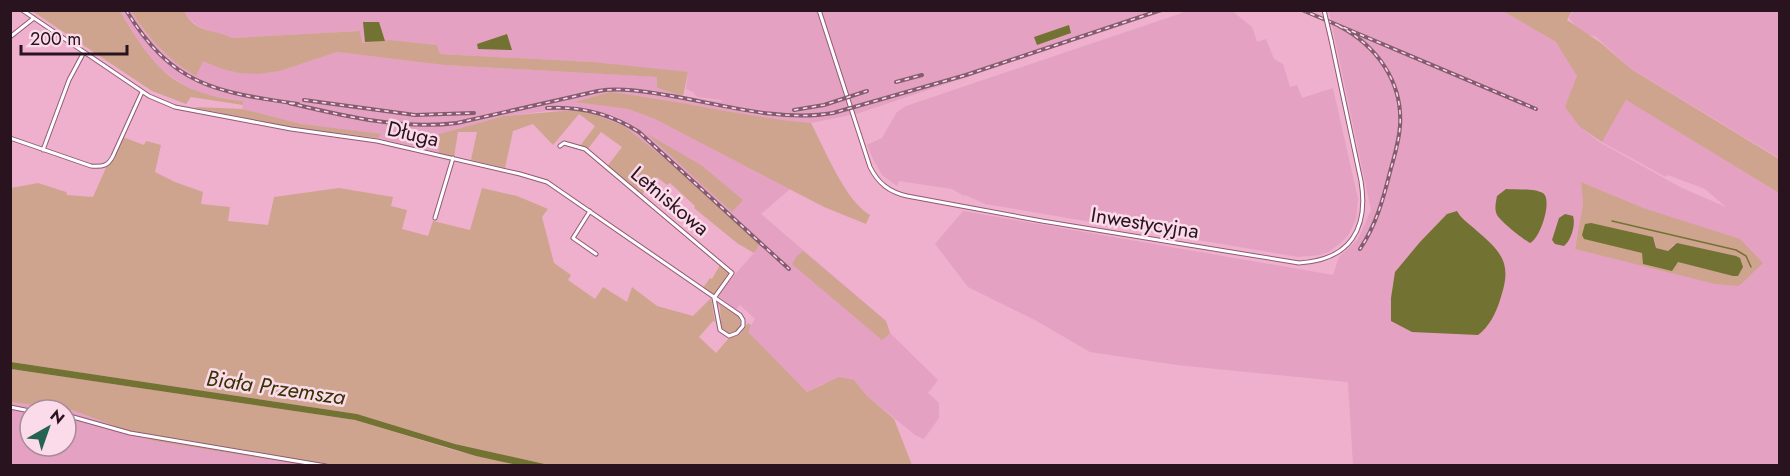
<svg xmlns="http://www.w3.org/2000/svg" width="1790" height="476" viewBox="0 0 1790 476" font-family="Jost,sans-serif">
	<rect width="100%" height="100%" fill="#eeb0cd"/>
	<path fill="#e4a1c1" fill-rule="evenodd" d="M1574,10L1779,11V158L1630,68L1596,37L1580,32L1569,18Z
		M120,11H131L145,32L161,50L178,64L196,75L203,60L222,69L259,74L280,71L337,52L444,65L658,77L657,88L683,96L722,102L721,100L697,97L693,92L686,89L688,73L593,62L440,54L437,45L390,40L361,43L360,31L232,38L213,33L198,26L188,18L184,11H1165L856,114L811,123L762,118L654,98L610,92L577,102L628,109L655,119L790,189L761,214L886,321L890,333L938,380L928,393L939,403V418L924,439L915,435L867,396L854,380L822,384L807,392L747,332L755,319L740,305L736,309L717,295L754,253L760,243L590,113L548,111L504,116L439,134V153L378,138L290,127L242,117L243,101L202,94L182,84L162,70L146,54Z
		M1188,11H1232L1252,27L1257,42L1266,39L1274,59L1283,64L1290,87L1297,85L1302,98L1333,88L1358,199L1356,219L1349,234L1343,241L1329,252L1320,255L1298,257L985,204L965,195L964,196L952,189L899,181L897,186L882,175L873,159L867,145L882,138L897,112L906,106Z
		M1329,11H1503L1556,42L1562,49L1577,76L1575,82L1580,127L1601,143L1682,188L1726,207L1705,189L1668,175L1666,177L1602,142L1626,100L1779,193V465H1353L1348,382L1177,365L1090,352L1035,320L968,287L935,244L963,211L1333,275L1339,257L1358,239L1371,210ZM1581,182L1646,209L1575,249L1583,204Z
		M10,402L72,410L154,441L303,465H11ZM30,410H66V446H30Z"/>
	<path fill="#cea48e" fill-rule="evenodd" d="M32,11H120C154,69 173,93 243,101V105L191,97L186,104L152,91Z
		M131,11H184C195,34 215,29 232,38L360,31L362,43L390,40L437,45L440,54L593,62L688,72L683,96L657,88V77L444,65L337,52L280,71L259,74L240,73L222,69L203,61L196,76C168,60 148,38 131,11Z
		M1503,11H1572L1567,20L1601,43L1631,69L1779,159V193L1626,100L1602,142L1580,127L1565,107L1577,76L1556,42Z
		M610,92C678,100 743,117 811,123C824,148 846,202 870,215L866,224L824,207L655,119L628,109L575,102Z
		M196,107L242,109L301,124L381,134L378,138L290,127L195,108Z
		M574,110L590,113L624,126L664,158L760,244L754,253L737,243L694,208L695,206L670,183L667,185L657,177L640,197L605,169L622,147L601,132L587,150L580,146L595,126L579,114L553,145L533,124L513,131L505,168L471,160L477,132H458L454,157L439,153V134L504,116Z
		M647,134L701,165L743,200L732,212Z
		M120,136L144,145L146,141L161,145L155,172L175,182L203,192L201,204L230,207L228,221L268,225L274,197L339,188L393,197L391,206L407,210L402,229L428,236L433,221L470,230L482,188L517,196L548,209L542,217L554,263L571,275L568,280L595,299L603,287L627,302L632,287L657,306L693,316L711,298L715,322L713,321L699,337L716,353L729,338L740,335L748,323L751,325L748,332L807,392L839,377L854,380L867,396L894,419L912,465H549L455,444L357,414L11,362V188L38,183L66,192L67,195L93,197Z
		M1581,182L1646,209L1740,239L1763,263L1739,286L1715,284L1575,249L1583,204ZM1655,240L1656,248L1668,251L1673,244L1733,276L1678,262L1644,264L1642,253Z
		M803,251L886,321L890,333L882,340L792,264L796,257Z
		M720,265L730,273L729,278L714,295L703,288L710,278L712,279Z
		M718,304H719L738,316L741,324L737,331L729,333L721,328L720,307Z
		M11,369L355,420L457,451L517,465H303L154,441L72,410L11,402Z"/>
	<path fill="#727332" d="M363,22H379L385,41L365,42Z
		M1069,25L1071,33L1037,45L1034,37Z
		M507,34L512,50L478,49L477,44Z
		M1506,189C1516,190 1534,188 1543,193C1553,200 1540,239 1530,243C1523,239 1501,222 1497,215C1494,209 1496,202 1497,196Z
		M1457,211C1462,220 1470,224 1477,231C1504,254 1512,265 1500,300C1496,313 1489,327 1478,335L1412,332L1391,321V298L1395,272L1420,242L1447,214Z
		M1565,214L1573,216C1576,224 1571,241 1564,246L1555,244L1552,240L1559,218Z
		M1591,223L1653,237L1656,248L1668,251L1677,243L1736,256L1740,258L1743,267L1738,276H1733L1678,262L1672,271L1643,264L1642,253L1584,239L1582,235L1585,224Z
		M11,362L357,414L455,444L549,465H517L476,456L355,420L11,369Z"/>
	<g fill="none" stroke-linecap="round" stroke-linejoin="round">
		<path stroke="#727332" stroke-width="1.5" d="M1612,221L1736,250L1746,256L1751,267"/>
		<defs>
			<path id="minor" d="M22,10L149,96L175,107L291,129L377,141L520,174L547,182L740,315L743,320V326L737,333L729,336L720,330L714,298
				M819,10L870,167C878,183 889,192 907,196L1042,221L1299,263C1350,260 1369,229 1361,181L1331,40
				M10,37L34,18
				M10,138L91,166C103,167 108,166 113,156L142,92
				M560,146L564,143L585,149L732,273L714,298
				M43,150L69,80L84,52
				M590,211L573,238L596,254
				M435,218L453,158
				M10,407L30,411
				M66,415L130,433L326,466"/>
		</defs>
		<use href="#minor" stroke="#905974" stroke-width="5"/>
		<use href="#minor" stroke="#fff" stroke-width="3"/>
		<defs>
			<path id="rail" d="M126,10C172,86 216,92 298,104
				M1302,10L1536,109
				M1339,26C1377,46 1403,82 1400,126C1399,142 1394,157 1390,172C1383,200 1376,225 1360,249
				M896,82L922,75
				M304,100L415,115L474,113
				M289,103C344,116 401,130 457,123L598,91C622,87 648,92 672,96C723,105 781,122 833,113L966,75L1161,10
				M547,108C581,106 611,114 639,132L789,269
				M794,110L824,105L867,91"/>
		</defs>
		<use href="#rail" stroke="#855c6f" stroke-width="4"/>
		<use href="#rail" stroke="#fbdbe9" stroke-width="1.5" stroke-dasharray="4.5" stroke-linecap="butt"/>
		<defs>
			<path id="minor-bridge" d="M1324,10L1331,40"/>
		</defs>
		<use href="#minor-bridge" stroke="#905974" stroke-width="5" stroke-linecap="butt"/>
		<use href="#minor-bridge" stroke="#fff" stroke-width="3"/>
	</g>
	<g text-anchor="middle" stroke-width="5" stroke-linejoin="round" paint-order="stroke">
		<g font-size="21" fill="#29131e" stroke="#fbdbe9">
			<text transform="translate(413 134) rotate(13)" y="7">Długa</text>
			<text transform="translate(670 201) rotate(40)" y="7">Letniskowa</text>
			<text transform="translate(1145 223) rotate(9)" y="7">Inwestycyjna</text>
		</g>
		<g font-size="22" font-style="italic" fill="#353400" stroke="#fbdbe9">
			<text transform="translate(276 387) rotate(8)" y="8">Biała Przemsza</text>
		</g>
	</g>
	<rect width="1790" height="476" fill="none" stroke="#29131e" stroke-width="24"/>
	<g transform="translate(48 428) rotate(40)"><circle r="28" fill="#fbdbe9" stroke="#a78b98" stroke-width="1.5"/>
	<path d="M0-4.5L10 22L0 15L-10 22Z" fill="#246350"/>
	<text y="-9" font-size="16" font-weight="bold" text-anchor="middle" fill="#29131e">N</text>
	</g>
	<path d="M21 45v9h106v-9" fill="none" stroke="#29131e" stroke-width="3"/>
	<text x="30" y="45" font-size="18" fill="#29131e" stroke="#fbdbe9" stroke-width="4.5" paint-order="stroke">200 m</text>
</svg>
